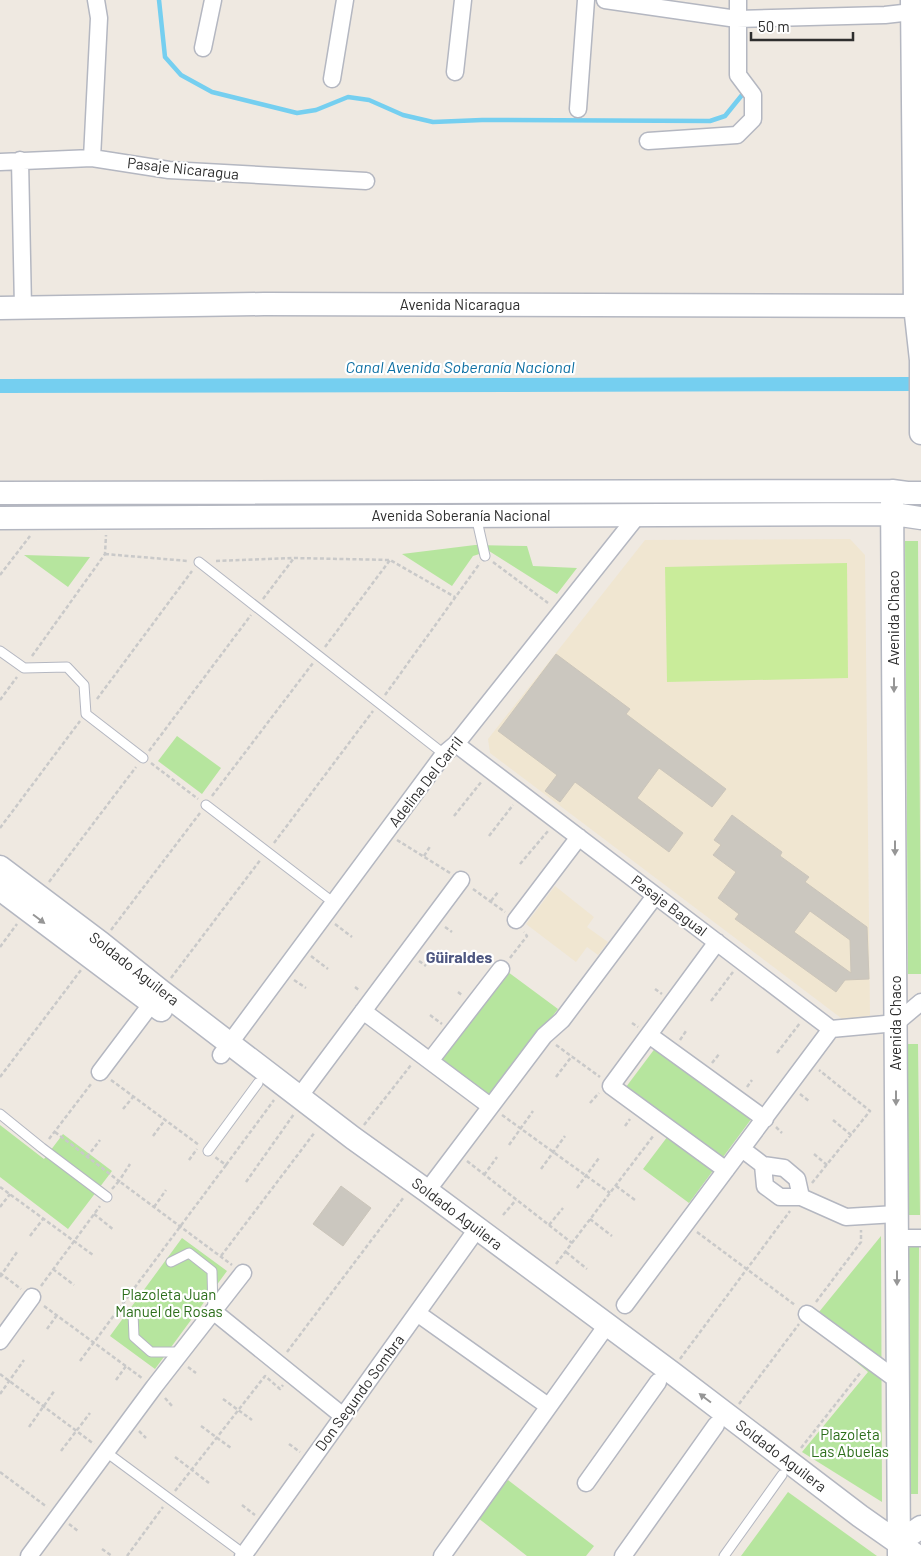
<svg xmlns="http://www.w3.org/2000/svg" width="921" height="1556" viewBox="0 0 921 1556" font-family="Barlow,sans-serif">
	<rect width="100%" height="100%" fill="#efe9e1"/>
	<path fill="#f0e6d1" d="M850,539L865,555L870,1017L845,1021L490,753L488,739L645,540Z
		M555,886L594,917L587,927L608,942L598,955L587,947L576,962L526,924Z"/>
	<path fill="#b6e59e" d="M905,541H918L921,974H908Z
		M475,545L527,546L533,566L577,568L557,594L489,551L473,556L452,586L402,554Z
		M24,555L90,557L68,587Z
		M177,736L221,768L202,794L158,761Z
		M508,972L558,1009L491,1097L442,1059Z
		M905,1044H918L920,1215H907Z
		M656,1047L752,1118L689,1203L643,1169L677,1124L626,1087Z
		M0,1125L44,1159L63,1134L112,1171L68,1229L0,1177Z
		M881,1236L882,1502L802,1452L868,1372L810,1323Z
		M182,1238L227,1271L155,1369L110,1336Z
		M907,1247H919L918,1494H905Z
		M508,1480L594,1546L586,1556H527L478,1518Z
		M788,1492L877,1556H741Z"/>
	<path fill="#c9ec9a" d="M847,563L848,678L667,682L665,567Z"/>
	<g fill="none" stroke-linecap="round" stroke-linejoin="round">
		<path stroke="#75cff0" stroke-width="4.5" d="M159,0L165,57L181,75L212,92L297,113L316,110L348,97L369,100L403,115L433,122L482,120L710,121L725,116L742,95"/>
		<path stroke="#75cff0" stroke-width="14" d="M0,386L921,384"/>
	</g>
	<path fill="#cbc7bf" stroke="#cbc5ba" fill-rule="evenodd" d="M556,654L630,709L626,714L726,789L712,807L659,768L637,798L683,833L669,852L575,782L560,802L545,791L557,775L498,731Z
		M732,815L782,852L780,856L809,877L805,882L867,927L869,979L845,980L836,992L735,919L739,914L718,898L736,872L713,855L721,845L714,840ZM810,911L850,940L851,973L794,932Z
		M341,1186L371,1208L343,1246L313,1224Z"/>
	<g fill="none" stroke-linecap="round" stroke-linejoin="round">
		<defs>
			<path id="lane" d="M476,516L485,556
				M199,562L444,754
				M0,651L24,668L67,667L84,685L86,714L143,758
				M206,805L334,903
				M0,1114L42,1148L107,1197
				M208,1151L258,1083
				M171,1262L189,1253L212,1271L213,1311
				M133,1313L134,1337L151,1352H181
				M106,1452L244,1554
				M724,1556L782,1475"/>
			<path id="street" d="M605,0L737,19L885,15L921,11
				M203,48L213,0
				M455,72L463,0
				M332,79L345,0
				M578,109L586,0
				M648,141L737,135L753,119V95L738,75V0
				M92,158L99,18L96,0
				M20,160L23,308
				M0,162L92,158L169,170L366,181
				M456,744L831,1029L896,1023L921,1002
				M516,920L579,837
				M717,942L611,1086L726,1170
				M363,1011L490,1106
				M649,1035L765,1119
				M221,1055L444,754L456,744L638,515
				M430,1061L501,969
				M100,1072L152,1003
				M299,1097L461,880
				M742,1149L763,1165L784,1168L797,1179L801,1197L846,1217L896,1214
				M763,1165L765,1186L780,1197H801
				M427,1191L544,1036L562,1020L655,896
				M897,1238H921
				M625,1305L831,1029
				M213,1311L343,1416
				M417,1313L548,1406
				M807,1314L897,1380
				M0,1341L32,1297
				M586,1483L658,1382
				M29,1556L154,1387L243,1273
				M243,1556L477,1229
				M442,1556L607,1325
				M623,1556L716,1425"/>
			<path id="secondary" d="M912,0L915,306L921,360V433
				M0,308L264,304L921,306
				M892,491L899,1555
				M0,493L892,491L907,493H921
				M0,518L894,514L921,518
				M0,867L101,943L161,991L353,1138L427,1191L671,1372L860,1516L917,1556
				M0,889L161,1010
				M898,1543L921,1527"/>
		</defs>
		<use href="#lane" stroke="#b4b7c1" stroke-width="11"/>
		<use href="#street" stroke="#b4b7c1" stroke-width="19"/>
		<use href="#secondary" stroke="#b4b7c1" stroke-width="25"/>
		<path stroke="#c9c9c9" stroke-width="2.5" stroke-dasharray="4 2.5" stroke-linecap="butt" d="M105,554L188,561
			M216,561L294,558L390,560L455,597
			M493,562L548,603
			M0,575L30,536
			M263,599L294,558
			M325,647L390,560
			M32,656L105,554L106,535
			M385,695L480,563
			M97,699L192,571
			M0,700L17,677
			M149,751L251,615
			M151,763L198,799
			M212,796L313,663
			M454,816L482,781
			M0,828L80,721
			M489,836L513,805
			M397,840L450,873
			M274,843L373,711
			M424,856L431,845
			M520,864L548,831
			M49,882L136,767
			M473,889L505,912
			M491,901L498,892
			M335,924L352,937
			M445,927L452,932
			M111,930L200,813
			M0,947L17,924
			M482,954L490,960
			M311,956L328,969
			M510,958L527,936L524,932
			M419,961L426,966
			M171,978L261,859
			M294,980L306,988
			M355,987L360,991
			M655,989L662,994
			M458,992L463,996
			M711,1001L733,972
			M430,1015L442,1024
			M632,1023L638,1027
			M680,1040L686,1031
			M556,1045L600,1077
			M777,1053L800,1023
			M712,1063L720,1053
			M0,1077L81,970
			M556,1077L572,1056
			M111,1080L199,1145
			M747,1087L752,1080
			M800,1094L809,1101
			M590,1103L599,1093
			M123,1109L133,1097
			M502,1115L610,1193
			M833,1120L851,1135
			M364,1125L411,1065
			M625,1126L630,1119
			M776,1127L782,1133
			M55,1132L119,1181L130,1164
			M153,1136L165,1120
			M49,1139L91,1084
			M509,1145L533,1111
			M814,1154L827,1165
			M87,1157L100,1140
			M189,1160L197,1149
			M467,1161L572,1243
			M226,1165L274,1100
			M541,1169L565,1136
			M484,1175L497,1157
			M246,1182L294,1114
			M812,1183L870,1111L819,1070
			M616,1186L635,1200
			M0,1187L93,1255
			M577,1188L599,1158
			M112,1189L119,1181L232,1265
			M0,1207L10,1194
			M154,1207L166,1190
			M94,1214L114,1230
			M503,1215L516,1200
			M590,1219L612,1236
			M549,1225L563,1208
			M697,1232L795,1305
			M30,1236L43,1219
			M566,1252L587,1269
			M221,1256L315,1132
			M556,1264L654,1135
			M53,1269L74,1285
			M0,1273L21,1289
			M0,1277L17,1252
			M41,1286L100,1206
			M816,1302L861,1242V1230
			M44,1306L142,1378
			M47,1329L57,1315
			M287,1352L404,1197
			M680,1359L790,1211
			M80,1361L226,1165L215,1157
			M188,1367L196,1373
			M0,1374L94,1444
			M116,1380L126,1366
			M0,1394L24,1360
			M165,1398L172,1406
			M223,1399L252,1420
			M739,1404L799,1324
			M201,1426L231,1448
			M29,1427L55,1390
			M139,1431L146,1438
			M289,1444L300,1452
			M801,1448L861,1372
			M61,1451L90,1413
			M175,1457L209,1483
			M0,1472L47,1507
			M175,1491L265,1376L280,1389L283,1385
			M242,1505L255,1515
			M69,1524L78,1531
			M102,1549L112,1556
			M127,1556L163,1507"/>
		<use href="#lane" stroke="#fff" stroke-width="9"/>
		<use href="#street" stroke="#fff" stroke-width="16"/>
		<use href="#secondary" stroke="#fff" stroke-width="22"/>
	</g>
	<defs><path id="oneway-solid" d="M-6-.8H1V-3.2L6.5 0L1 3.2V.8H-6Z" transform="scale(1.25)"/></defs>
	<g fill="#969696">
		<use href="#oneway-solid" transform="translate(894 685) rotate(90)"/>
		<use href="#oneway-solid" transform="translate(895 848) rotate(90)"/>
		<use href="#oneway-solid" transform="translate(39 919) rotate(37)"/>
		<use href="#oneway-solid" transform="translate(896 1098) rotate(90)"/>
		<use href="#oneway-solid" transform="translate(897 1278) rotate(90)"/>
		<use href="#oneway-solid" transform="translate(705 1398) rotate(-143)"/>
	</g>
	<g text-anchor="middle" stroke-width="4.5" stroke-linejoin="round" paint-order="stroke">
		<g font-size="15" fill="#2e2e2e" stroke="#fff">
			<text transform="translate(183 169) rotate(6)" y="5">Pasaje Nicaragua</text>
			<text x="460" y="310">Avenida Nicaragua</text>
			<text x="461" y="521">Avenida Soberanía Nacional</text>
			<text transform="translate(894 618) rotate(-90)" y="5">Avenida Chaco</text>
			<text transform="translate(426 782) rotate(-52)" y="5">Adelina Del Carril</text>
			<text transform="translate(669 906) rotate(37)" y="5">Pasaje Bagual</text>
			<text transform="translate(134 969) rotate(38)" y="5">Soldado Aguilera</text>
			<text transform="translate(896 1023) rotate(-90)" y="5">Avenida Chaco</text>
			<text transform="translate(457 1214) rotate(37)" y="5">Soldado Aguilera</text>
			<text transform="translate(360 1393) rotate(-54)" y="5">Don Segundo Sombra</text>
			<text transform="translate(781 1456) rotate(37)" y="5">Soldado Aguilera</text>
		</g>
		<g font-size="15" fill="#2c6e1b" stroke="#fff">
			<text x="169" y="1300">Plazoleta Juan<tspan x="169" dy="17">Manuel de Rosas</tspan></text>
			<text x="850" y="1440">Plazoleta<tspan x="850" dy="17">Las Abuelas</tspan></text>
		</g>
		<g font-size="16" font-style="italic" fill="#0d6fa3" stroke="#fff">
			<text x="460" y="373">Canal Avenida Soberanía Nacional</text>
		</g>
		<g font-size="16" font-weight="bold" fill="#4d5680" stroke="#fff">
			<text x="459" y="963">Güiraldes</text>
		</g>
	</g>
	<path d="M751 32v8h102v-8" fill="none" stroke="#2e2e2e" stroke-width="2.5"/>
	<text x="758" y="32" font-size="15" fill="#2e2e2e" stroke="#ffffff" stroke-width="4" paint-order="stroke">50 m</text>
</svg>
